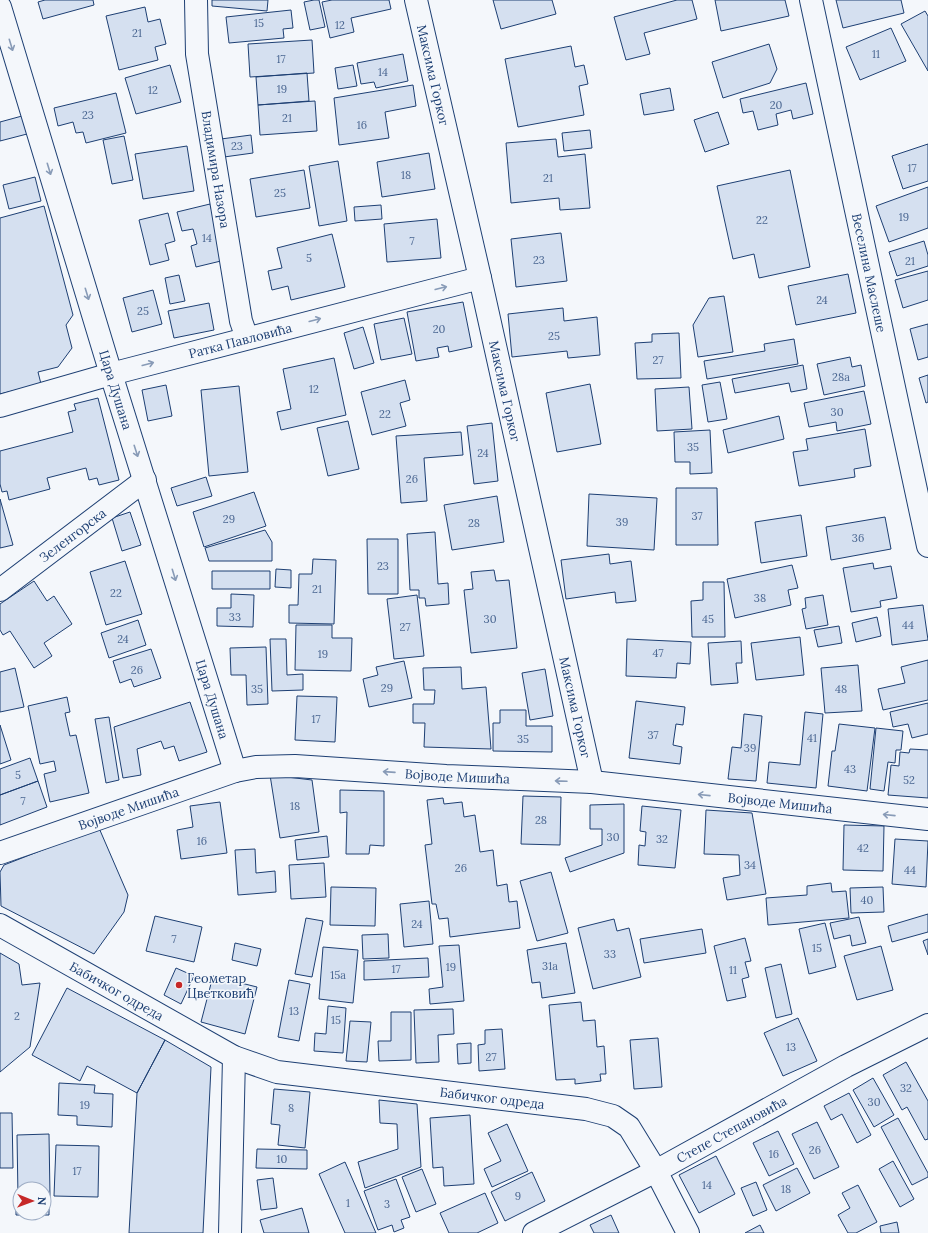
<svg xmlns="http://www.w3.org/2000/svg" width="928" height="1233" viewBox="0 0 928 1233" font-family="Lora,serif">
	<rect width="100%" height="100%" fill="#f4f7fb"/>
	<path fill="#d5e0f0" stroke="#1d3f73" d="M45,0H93L94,5L43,19L38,2Z
		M212,0H268L267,11L212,6Z
		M314,0H319L325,27L310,30L304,2Z
		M332,0H389L391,9L351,18L354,32L330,38L322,2Z
		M493,0H552L556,14L501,29Z
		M677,0H692L697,19L644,33L650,54L626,60L614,17Z
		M715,0H785L789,16L721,31Z
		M836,0H901L904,13L843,28Z
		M145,7L148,22L160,19L166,44L155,47L158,60L119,70L106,16Z
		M291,10L293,28L283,29L284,38L229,43L226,17Z
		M925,11L928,16V71L901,24Z
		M891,28L906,61L860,80L846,47Z
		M312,40L314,73L250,77L248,44Z
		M769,44L777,69L770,83L723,98L712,62Z
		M571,46L575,67L584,65L588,84L579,86L584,115L518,127L505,59Z
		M403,54L408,81L376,88L374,82L361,84L357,63Z
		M170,65L181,102L136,114L125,78Z
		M353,65L357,86L338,89L335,68Z
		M307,73L309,101L258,105L256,77Z
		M806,83L813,114L793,119L791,110L776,114L778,125L758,130L753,111L743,113L740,99Z
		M413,85L416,106L385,112L389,138L339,145L334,98Z
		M670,88L674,110L644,115L640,94Z
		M116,93L126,133L86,143L83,132L76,133L73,122L58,126L54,108Z
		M315,101L317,131L260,135L258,105Z
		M718,112L729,144L705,152L694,120Z
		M22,116L27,134L0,141V122Z
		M590,130L592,148L564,151L562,133Z
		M251,135L253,153L224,157L221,139Z
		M124,136L133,180L112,184L103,140Z
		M556,139L558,157L585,154L590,208L560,210L559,198L511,203L506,143Z
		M928,144V181L903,189L892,156Z
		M187,146L194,191L143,199L135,154Z
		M429,153L435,189L382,197L377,162Z
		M338,161L347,221L319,226L309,166Z
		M304,170L310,208L256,217L250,179Z
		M790,170L810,267L759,278L754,254L733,259L717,186Z
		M35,177L41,201L9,209L3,185Z
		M928,187V228L889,242L876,206Z
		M210,204L225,260L196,267L191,246L197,244L193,229L182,231L177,212Z
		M381,205L382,219L355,221L354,207Z
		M44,206L73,315L66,325L72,348L58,367L38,372L41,384L0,394V218Z
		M168,213L175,241L165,244L169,260L150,265L139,220Z
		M437,219L441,258L387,262L384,224Z
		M561,233L567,281L516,287L511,239Z
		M332,234L345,287L291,300L288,286L272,290L268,271L282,268L277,248Z
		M924,241L928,255V266L897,276L889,252Z
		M928,271V300L903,308L895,280Z
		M848,274L856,313L796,325L788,286Z
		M179,275L185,301L170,304L165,278Z
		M153,290L162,324L132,332L123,298Z
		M724,296L733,352L698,357L693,325L709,298Z
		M463,302L472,347L449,352L448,346L437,348L439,357L416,361L407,312Z
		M209,303L214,330L174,338L168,311Z
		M563,308L564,321L597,317L600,355L568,358L567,351L512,357L508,314Z
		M404,318L412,354L381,360L374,324Z
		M928,324V357L918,360L910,329Z
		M363,327L374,363L354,369L344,333Z
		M679,333L681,378L637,379L635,343L652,342V334Z
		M794,339L798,364L707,379L704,361L765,351L764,344Z
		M850,357L852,367L861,365L865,386L824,395L817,364Z
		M334,358L346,415L281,430L277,412L291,409L283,369Z
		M803,365L807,389L791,392L789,383L735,393L732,379Z
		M928,375V402L926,403L919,378Z
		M405,380L410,400L400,403L406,426L372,435L361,392Z
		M720,382L727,419L708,422L702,385Z
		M590,384L601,444L557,452L546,393Z
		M166,385L172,416L148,421L142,390Z
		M239,386L248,472L209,476L201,390Z
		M689,387L692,429L657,431L655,389Z
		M864,391L871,424L837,431L836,422L809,427L804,403Z
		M98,398L119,480L99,485L97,478L89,480L86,468L47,478L50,489L9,500L7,491L2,492L0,484V451L73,432L68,412L76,410L74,404Z
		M779,416L784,439L728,453L723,430Z
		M348,421L359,469L328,476L317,428Z
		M492,423L498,481L474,484L467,426Z
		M865,429L871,466L854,469L855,477L799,486L793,452L808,450L806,439Z
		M710,430L712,473L690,474V462H675L674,432Z
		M461,432L463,455L424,458L427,501L401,503L396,436Z
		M206,477L212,496L177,506L171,488Z
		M676,488H717L718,545H676Z
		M254,492L266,526L204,547L193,512Z
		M589,494L657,498L654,550L587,546Z
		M497,496L504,542L452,550L444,505Z
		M0,499L13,545L0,548Z
		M130,512L141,545L122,551L112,518Z
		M801,515L807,556L761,563L755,522Z
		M885,517L891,549L831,560L826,527Z
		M265,530L272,542V561H209L205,548Z
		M435,532L438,584L448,583L449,604L426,606L425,598H419V590H410L407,534Z
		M367,539H398V594H368Z
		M609,554L610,564L631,561L636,601L616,603L615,592L566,599L561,560Z
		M313,559L336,560L334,624L289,623V605H298L299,574H312Z
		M125,561L142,614L106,625L90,572Z
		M873,563L874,569L891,566L897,598L880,601L881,607L851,612L843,568Z
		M792,565L798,588L788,590L791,605L735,618L727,579Z
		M276,569L291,570V588L275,587Z
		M494,570L496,581L509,580L517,648L471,653L464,590L473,589L471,572Z
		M212,571H270V589H212Z
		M34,581L47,601L54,596L72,624L44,643L52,656L34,668L10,631L3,635L0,630V604Z
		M703,582H724L725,637H692L691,601L703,600Z
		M231,594L254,595L253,627L217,626V608H231Z
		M417,595L424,656L394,659L387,599Z
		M823,595L828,625L806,629L802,609L806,608L805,598Z
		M923,605L928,640L892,645L888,609Z
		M877,617L881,636L856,642L852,623Z
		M138,620L146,645L109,658L101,633Z
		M296,625H332V638H352L351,671L295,670Z
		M839,626L842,643L818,647L814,630Z
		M800,637L804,675L756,680L751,643Z
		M270,639H286L287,675L303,674V690L272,691Z
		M627,639L691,642L690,664L677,663L676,678L626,676Z
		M741,641L742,663H736L738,683L711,685L708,643Z
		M266,647L268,704L247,705L246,675H231L230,648Z
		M151,649L161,678L134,687L131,679L120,683L113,661Z
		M928,660V700L883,710L878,689L905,683L901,667Z
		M404,661L412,698L369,707L363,679L378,675L376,667Z
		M858,665L862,711L825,713L821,668Z
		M461,667L462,689L486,687L491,749L424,747L425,723H413V704H434L435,690H424L423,668Z
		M15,668L24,707L0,712V672Z
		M545,669L553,716L530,720L522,673Z
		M297,696L337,697L335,742L295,740Z
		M67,697L70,712L65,713L70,736L76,735L89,793L50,802L44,774L56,771L54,761L40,764L28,706Z
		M636,701L685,707L683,725L676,724L673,745L682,747L680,764L629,758Z
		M190,702L207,752L179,761L174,746L164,749L161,741L137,749L141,775L123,778L114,727Z
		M928,703V734L912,738L908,724L893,727L890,712Z
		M500,710H526V726H552V752L493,751V723H500Z
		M805,712L823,714L816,788L767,783L769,762L800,765Z
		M744,714L762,716L756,781L728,779L732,747L741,748Z
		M109,717L119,780L106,783L95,719Z
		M839,724L875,728L867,791L828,786L832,751H835Z
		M0,725L11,760L0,764Z
		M876,728L903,731L901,750H896L895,763L888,762L884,791L870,789Z
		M910,749L928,750V798L888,795L891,765L899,766L900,752L909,753Z
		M30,758L38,781L0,795V769Z
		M270,775L312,780L319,832L280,838Z
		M38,781L47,807L0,825V795Z
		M340,790L384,791V846L370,845L369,854H346L347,812L340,813Z
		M523,796L561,797L560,845L521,844Z
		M443,798L444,804L462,802L464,817L475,815L480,852L493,850L497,886L507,884L509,902L517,901L520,928L450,937L448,918L439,919L436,904H432L425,845L432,844L427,800Z
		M220,802L227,853L181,859L177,830L193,827L190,806Z
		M624,804V853L570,872L565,858L602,845V829H590V805Z
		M642,806L681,810L675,868L638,865L639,845L645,846L646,832L640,831Z
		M706,810L752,813L766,894L727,900L723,878L740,875L739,855L704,854Z
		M844,825L884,826L883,871L843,870Z
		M99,828L128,895L124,912L94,954L1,906L0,872L4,865Z
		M327,836L329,857L297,860L295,840Z
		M895,839L928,841L926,887L892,884Z
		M255,849L256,873L275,871L276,892L238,895L235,850Z
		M324,863L326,897L291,899L289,865Z
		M551,872L568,933L537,941L520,881Z
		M831,883L832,892L846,891L849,918L768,925L766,898L807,895V886Z
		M331,887L376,888L375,926L330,925Z
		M883,887L884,912L851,913L850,888Z
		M429,901L433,944L404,947L400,904Z
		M928,914V932L892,942L888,926Z
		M155,916L202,927L194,962L146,951Z
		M859,917L866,943L852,946L850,935L834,939L830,923Z
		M306,918L323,921L312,977L295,974Z
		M614,919L617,931L629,928L641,977L593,989L578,928Z
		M825,923L836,967L809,974L799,929Z
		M702,929L706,953L644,963L640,939Z
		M388,934L389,958L363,959L362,935Z
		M745,938L751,961L745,962L749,977L742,979L746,997L727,1001L714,946Z
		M928,939V955L923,941Z
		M235,943L261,949L257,966L232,960Z
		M566,943L575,993L542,998L540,982L532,983L527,950Z
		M459,945L464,1001L430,1004L429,989L443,987L439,946Z
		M881,946L893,990L857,1000L844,956Z
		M323,947L358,950L353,1003L319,999Z
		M0,953L19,964L22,985L40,983L30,1047L0,1072Z
		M428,958L429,977L364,980V961Z
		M781,964L792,1014L776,1018L765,968Z
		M176,968L194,976L181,1004L164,995Z
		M213,976L257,987L245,1034L201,1022Z
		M289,980L310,984L299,1041L278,1037Z
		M67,988L165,1040L137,1093L87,1066L80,1081L32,1055Z
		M581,1002L583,1021L595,1020L597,1047L604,1046L606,1074H600L601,1081L575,1084V1079L556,1080L549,1005Z
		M328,1006L346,1008L343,1053L314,1051L315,1033L326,1034Z
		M453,1009L454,1034L438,1035L439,1062L416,1063L414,1010Z
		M391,1012H411V1060L379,1061L378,1041H391Z
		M798,1018L817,1061L783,1076L764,1033Z
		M350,1021L371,1022L367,1062L346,1061Z
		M502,1029L505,1069L479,1071L478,1045L485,1044V1030Z
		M658,1038L662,1087L634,1089L630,1040Z
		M165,1040L211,1067L203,1233H129L137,1093Z
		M471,1043V1063L458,1064L457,1044Z
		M906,1062L928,1101V1139L925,1140L907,1107L902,1110L883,1075Z
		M873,1078L894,1115L874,1127L853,1090Z
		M59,1083L95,1085L94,1093L113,1094L112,1127L77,1125V1116L58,1115Z
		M274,1089L310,1092L305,1148L278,1145L280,1125L271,1124Z
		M849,1093L871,1135L857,1143L842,1114L831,1120L824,1106Z
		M379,1100L417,1104L421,1167L365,1188L358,1162L398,1149L397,1124L380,1123Z
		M0,1113H12L13,1168H0Z
		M470,1115L474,1184L444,1186L443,1167L433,1168L430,1118Z
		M898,1118L928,1173V1177L912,1185L881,1127Z
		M817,1122L839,1167L814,1179L792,1134Z
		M507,1124L528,1171L492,1187L484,1169L501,1161L488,1133Z
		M778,1131L794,1164L769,1176L753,1143Z
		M49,1134L50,1196L44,1197V1189H20V1197H18L17,1135Z
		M56,1145L99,1146L98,1197L54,1196Z
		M257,1149L307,1150V1169L256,1168Z
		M716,1156L735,1194L699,1213L679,1175Z
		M893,1161L914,1199L900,1207L879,1169Z
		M345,1162L376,1233H345L319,1174Z
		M797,1168L810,1193L776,1211L763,1185Z
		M422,1169L436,1204L416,1212L402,1177Z
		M532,1172L545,1201L505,1221L491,1192Z
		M273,1178L277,1208L261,1210L257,1180Z
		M396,1179L410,1217L401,1220L404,1228L394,1232L392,1225L378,1230L364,1191Z
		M756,1182L767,1210L753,1216L741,1188Z
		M858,1185L877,1222L856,1233H848L838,1215L850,1208L842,1193Z
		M485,1193L498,1223L477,1233H449L440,1213Z
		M16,1202H20V1213H44V1202H49V1215H16Z
		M302,1208L309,1233H264L260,1220Z
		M611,1215L619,1233H594L590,1225Z
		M897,1222L899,1233H881L880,1226Z
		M760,1225L764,1233H745Z"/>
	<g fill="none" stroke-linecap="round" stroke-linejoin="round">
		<defs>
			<g id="minor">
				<path id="s1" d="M196,0L197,54L241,321L247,338"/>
				<path id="s2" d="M416,0L480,278L592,782"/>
				<path id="s3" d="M811,0L928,546"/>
				<path id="s4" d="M0,7L111,374L235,771"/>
				<path id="s5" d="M0,406L111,374L480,278"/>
				<path id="s6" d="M0,590L145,480"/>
				<path id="s7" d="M0,853L235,771L256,767L295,766L446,776L592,782L928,819"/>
				<path id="s8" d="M0,925L234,1057L277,1072L586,1109L613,1116L629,1127L656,1171L688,1233"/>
				<path d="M230,1233L234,1057"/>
				<path id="s9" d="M534,1233L656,1171L846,1066L928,1025"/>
			</g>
		</defs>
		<use href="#minor" stroke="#1d3f73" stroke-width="24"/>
		<use href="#minor" stroke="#f4f7fb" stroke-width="22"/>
	</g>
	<defs><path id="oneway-shaft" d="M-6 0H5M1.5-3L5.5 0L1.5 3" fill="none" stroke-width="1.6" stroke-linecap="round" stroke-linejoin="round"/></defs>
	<g stroke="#889bb7">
		<use href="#oneway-shaft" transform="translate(11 45) rotate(73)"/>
		<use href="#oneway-shaft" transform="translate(49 169) rotate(73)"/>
		<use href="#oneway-shaft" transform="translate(441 288) rotate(-14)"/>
		<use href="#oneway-shaft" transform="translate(87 294) rotate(73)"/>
		<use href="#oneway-shaft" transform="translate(315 320) rotate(-15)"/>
		<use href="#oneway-shaft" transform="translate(148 364) rotate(-15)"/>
		<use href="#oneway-shaft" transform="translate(136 451) rotate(72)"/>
		<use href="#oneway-shaft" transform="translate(174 575) rotate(73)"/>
		<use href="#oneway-shaft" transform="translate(389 772) rotate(-176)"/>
		<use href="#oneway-shaft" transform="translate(561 781) rotate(-178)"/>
		<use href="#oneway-shaft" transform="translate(704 795) rotate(-174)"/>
		<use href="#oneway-shaft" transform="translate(889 815) rotate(-174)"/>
	</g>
	<circle fill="#c62828" stroke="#f4f7fb" stroke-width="1.5" cx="179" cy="985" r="4"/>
	<g text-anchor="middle" stroke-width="3" stroke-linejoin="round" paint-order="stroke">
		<g font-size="11" fill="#4b6792">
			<text x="259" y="27">15</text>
			<text x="340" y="29">12</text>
			<text x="137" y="37">21</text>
			<text x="876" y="58">11</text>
			<text x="281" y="63">17</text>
			<text x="383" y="76">14</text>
			<text x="282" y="93">19</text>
			<text x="153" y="94">12</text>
			<text x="776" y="109">20</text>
			<text x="88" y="119">23</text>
			<text x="287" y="122">21</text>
			<text x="362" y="129">16</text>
			<text x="237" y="150">23</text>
			<text x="912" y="172">17</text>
			<text x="406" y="179">18</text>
			<text x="548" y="182">21</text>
			<text x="280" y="197">25</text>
			<text x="904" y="221">19</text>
			<text x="762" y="224">22</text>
			<text x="207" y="242">14</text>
			<text x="412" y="245">7</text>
			<text x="309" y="262">5</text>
			<text x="539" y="264">23</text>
			<text x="910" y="265">21</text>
			<text x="822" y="304">24</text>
			<text x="143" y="315">25</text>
			<text x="439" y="333">20</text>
			<text x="554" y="340">25</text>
			<text x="658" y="364">27</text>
			<text x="841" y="381">28a</text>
			<text x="314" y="393">12</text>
			<text x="837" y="416">30</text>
			<text x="385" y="418">22</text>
			<text x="693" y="451">35</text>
			<text x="483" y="457">24</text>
			<text x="412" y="483">26</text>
			<text x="697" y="520">37</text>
			<text x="229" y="523">29</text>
			<text x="622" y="526">39</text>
			<text x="474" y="527">28</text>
			<text x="858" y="542">36</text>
			<text x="383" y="570">23</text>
			<text x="317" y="593">21</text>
			<text x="116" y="597">22</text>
			<text x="760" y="602">38</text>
			<text x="235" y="621">33</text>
			<text x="490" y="623">30</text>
			<text x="708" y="623">45</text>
			<text x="908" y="629">44</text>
			<text x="405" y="631">27</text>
			<text x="123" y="643">24</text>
			<text x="658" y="657">47</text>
			<text x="323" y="658">19</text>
			<text x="137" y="674">26</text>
			<text x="387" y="692">29</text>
			<text x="257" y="693">35</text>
			<text x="841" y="693">48</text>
			<text x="316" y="723">17</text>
			<text x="653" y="739">37</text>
			<text x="812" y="742">41</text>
			<text x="523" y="743">35</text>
			<text x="750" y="752">39</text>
			<text x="850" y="773">43</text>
			<text x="18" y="779">5</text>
			<text x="909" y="784">52</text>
			<text x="23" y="805">7</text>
			<text x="295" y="810">18</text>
			<text x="541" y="824">28</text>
			<text x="613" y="841">30</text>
			<text x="662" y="843">32</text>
			<text x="202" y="845">16</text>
			<text x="863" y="852">42</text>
			<text x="750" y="869">34</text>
			<text x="461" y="872">26</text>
			<text x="910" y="874">44</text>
			<text x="867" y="904">40</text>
			<text x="417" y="928">24</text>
			<text x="174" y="943">7</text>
			<text x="817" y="952">15</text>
			<text x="610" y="958">33</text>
			<text x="550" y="970">31a</text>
			<text x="451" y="971">19</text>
			<text x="396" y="973">17</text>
			<text x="733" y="974">11</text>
			<text x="338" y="979">15a</text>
			<text x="294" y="1015">13</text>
			<text x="17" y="1020">2</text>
			<text x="336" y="1024">15</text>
			<text x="791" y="1051">13</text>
			<text x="491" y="1061">27</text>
			<text x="906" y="1092">32</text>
			<text x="874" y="1106">30</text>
			<text x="85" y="1109">19</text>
			<text x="291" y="1112">8</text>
			<text x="815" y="1154">26</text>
			<text x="774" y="1158">16</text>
			<text x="282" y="1163">10</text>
			<text x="77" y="1175">17</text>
			<text x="707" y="1189">14</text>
			<text x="786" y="1193">18</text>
			<text x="518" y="1200">9</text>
			<text x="348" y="1207">1</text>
			<text x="387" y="1208">3</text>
		</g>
		<g font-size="13" fill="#1d3f73" stroke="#f4f7fb">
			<text dy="5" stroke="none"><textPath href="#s2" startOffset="77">Максима Горког</textPath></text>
			<text dy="5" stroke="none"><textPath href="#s1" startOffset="171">Владимира Назора</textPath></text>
			<text dy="5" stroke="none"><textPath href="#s3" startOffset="279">Веселина Маслеше</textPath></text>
			<text dy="5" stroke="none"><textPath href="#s5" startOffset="249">Ратка Павловића</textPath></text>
			<text dy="5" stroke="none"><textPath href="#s4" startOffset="400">Цара Душана</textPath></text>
			<text dy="5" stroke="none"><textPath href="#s2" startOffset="401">Максима Горког</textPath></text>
			<text dy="5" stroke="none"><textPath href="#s6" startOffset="91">Зеленгорска</textPath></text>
			<text dy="5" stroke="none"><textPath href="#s4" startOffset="724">Цара Душана</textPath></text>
			<text dy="5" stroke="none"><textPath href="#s2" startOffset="725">Максима Горког</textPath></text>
			<text dy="5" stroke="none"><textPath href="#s7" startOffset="472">Војводе Мишића</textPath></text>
			<text dy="5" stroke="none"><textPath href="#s7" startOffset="796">Војводе Мишића</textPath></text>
			<text dy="5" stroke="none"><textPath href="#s7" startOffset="136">Војводе Мишића</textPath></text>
			<text dy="5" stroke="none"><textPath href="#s8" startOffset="134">Бабичког одреда</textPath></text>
			<text dy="5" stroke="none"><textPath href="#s8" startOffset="531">Бабичког одреда</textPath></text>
			<text dy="5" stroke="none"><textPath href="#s9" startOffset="223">Степе Степановића</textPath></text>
		</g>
		<g font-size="13" fill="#1d3f73" stroke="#f4f7fb" text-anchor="start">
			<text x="187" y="983">Геометар<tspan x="187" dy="15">Цветковић</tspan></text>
		</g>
	</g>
	<g transform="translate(32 1201) rotate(91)"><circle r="19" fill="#f4f7fb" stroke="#9eadc5"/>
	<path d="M0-3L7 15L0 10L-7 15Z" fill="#c62828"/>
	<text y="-6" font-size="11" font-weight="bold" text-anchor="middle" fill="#1d3f73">N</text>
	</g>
</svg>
